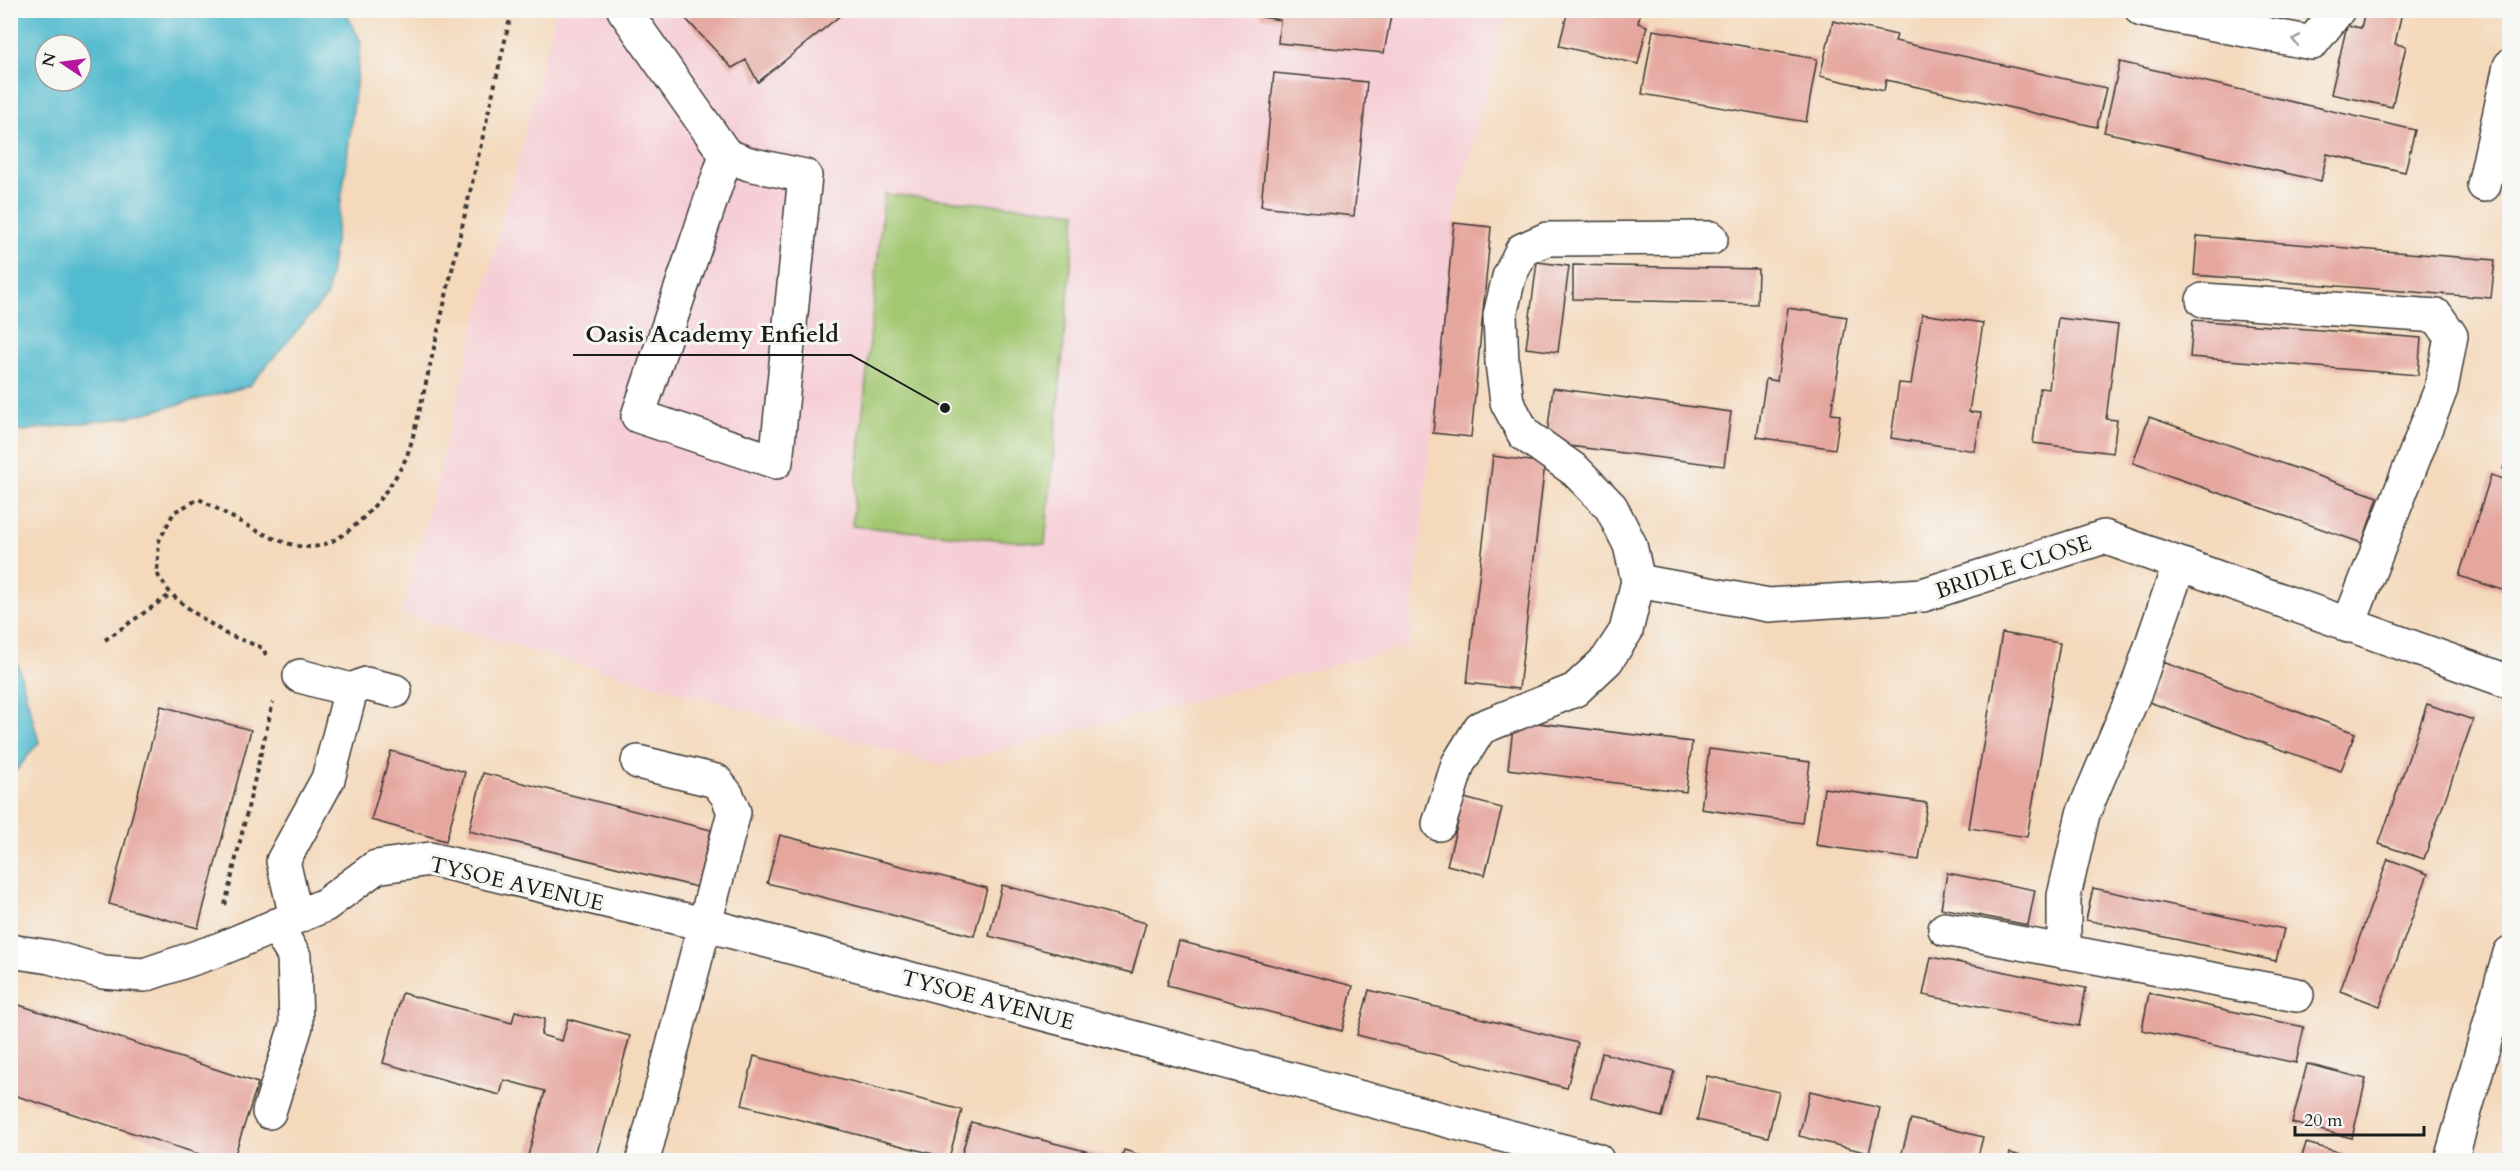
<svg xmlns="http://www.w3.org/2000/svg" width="2520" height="1171" viewBox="0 0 2520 1171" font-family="Cardo,serif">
	<rect width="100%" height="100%" fill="#f6f6f2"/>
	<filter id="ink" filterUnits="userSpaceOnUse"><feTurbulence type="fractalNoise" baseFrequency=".0167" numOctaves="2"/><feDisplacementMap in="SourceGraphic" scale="12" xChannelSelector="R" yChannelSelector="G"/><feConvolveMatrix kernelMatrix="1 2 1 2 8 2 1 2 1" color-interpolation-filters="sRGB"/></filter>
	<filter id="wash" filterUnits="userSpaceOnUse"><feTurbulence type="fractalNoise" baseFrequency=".008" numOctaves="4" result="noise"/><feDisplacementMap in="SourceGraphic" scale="24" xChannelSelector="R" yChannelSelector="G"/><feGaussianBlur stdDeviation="1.35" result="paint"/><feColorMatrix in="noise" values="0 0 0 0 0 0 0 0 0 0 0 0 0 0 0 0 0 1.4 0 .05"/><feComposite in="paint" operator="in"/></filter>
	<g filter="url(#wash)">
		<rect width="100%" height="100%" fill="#f4d9bb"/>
		<path fill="#f6cfd6" d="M556,11H1508L1457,202L1409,646L940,765L402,614Z"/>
		<path fill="#a3c872" stroke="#607247" stroke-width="1.5" d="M884,194L1076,212L1045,544L852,526Z"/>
		<path fill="#52bbcf" stroke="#376c76" stroke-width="1.5" fill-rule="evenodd" d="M11,10L345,11L361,42L346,167L327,296L249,386L130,417L14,432L11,531ZM45,45H81V81H45Z
			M10,637L39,742L11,777H10Z"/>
		<g id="blocks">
			<path fill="#e5a69e" d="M697,10H847L758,82L746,60L732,68L686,19Z
				M1261,10H1392L1384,53L1278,43L1280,20L1261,17Z
				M1568,10H1641L1638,23L1647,26L1638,64L1559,46Z
				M2365,10L2402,12L2395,44L2406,46L2392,107L2331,94L2347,25L2361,28Z
				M1833,21L1897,35L1895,41L2106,88L2097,127L1886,80L1884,91L1820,76Z
				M1653,30L1817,59L1806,122L1642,94Z
				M2120,62L2415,130L2405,172L2327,154L2321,181L2104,132Z
				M1274,73L1367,82L1354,216L1261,206Z
				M1454,223L1491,227L1471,437L1433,433Z
				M2197,236L2495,260L2491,298L2194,275Z
				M1537,262L1569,266L1558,352L1526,348Z
				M1573,265L1758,269L1757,304L1573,299Z
				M1788,308L1847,317L1831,414L1840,415L1835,449L1757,437L1766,379L1777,381Z
				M1922,314L1983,323L1969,412L1981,413L1975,451L1891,438L1899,383L1911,384Z
				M2058,318L2118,325L2106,419L2117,420L2113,453L2033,443L2040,388L2049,389Z
				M2193,320L2421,338L2418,375L2190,357Z
				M1553,388L1731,412L1724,466L1546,443Z
				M2149,417L2378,497L2362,543L2133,463Z
				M2509,449H2510V471L2503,469Z
				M1493,456L1545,463L1519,689L1467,683Z
				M2491,475L2510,481V580L2506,591L2459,576Z
				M2002,633L2060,643L2027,837L1969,828Z
				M2163,662L2355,733L2341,771L2149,702Z
				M2427,704L2473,720L2424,859L2379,844Z
				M161,706L251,730L198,928L109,904Z
				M1514,720L1692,742L1686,792L1508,769Z
				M1709,749L1810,762L1802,823L1701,809Z
				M391,751L465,772L446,841L371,820Z
				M483,773L711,830L697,887L469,831Z
				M1824,788L1927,803L1919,860L1816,845Z
				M1464,798L1502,808L1485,875L1447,865Z
				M780,835L987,888L974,936L767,883Z
				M2388,859L2428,874L2380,1006L2340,991Z
				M1947,873L2035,890L2028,925L1941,908Z
				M1002,885L1146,923L1132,973L989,936Z
				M2093,888L2284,929L2276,961L2086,920Z
				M1179,941L1353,986L1342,1031L1167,985Z
				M1931,957L2086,988L2079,1026L1923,995Z
				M1369,990L1578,1043L1567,1088L1357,1035Z
				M402,993L512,1023L515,1011L545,1019L541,1035L562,1041L568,1019L630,1036L596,1160H545L528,1156L545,1091L504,1080L500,1095L383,1063Z
				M2149,993L2304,1027L2296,1063L2142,1030Z
				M10,1002L258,1083L233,1160H218L10,1094Z
				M1602,1053L1674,1071L1662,1117L1591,1098Z
				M754,1056L962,1110L949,1158L742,1105Z
				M2307,1064L2366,1079L2352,1138L2292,1123Z
				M1707,1076L1779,1092L1768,1137L1697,1120Z
				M1810,1091L1880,1108L1869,1153L1799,1136Z
				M1911,1119L1983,1137L1977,1160H1900Z
				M971,1122L1109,1157L1108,1160H960Z
				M2306,1143L2346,1154L2344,1160H2301Z
				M1124,1150L1157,1160H1121Z
				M2010,1153L2036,1160H2008Z"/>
		</g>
	</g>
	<g filter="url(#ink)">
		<use href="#blocks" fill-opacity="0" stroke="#3c3834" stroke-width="1.5"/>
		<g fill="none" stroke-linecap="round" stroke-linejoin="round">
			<defs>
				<path id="minor" d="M624,10L726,155L749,164L805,176L776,462L638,416L726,155
					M2142,10L2312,43L2338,10
					M2484,185L2510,66
					M2203,300L2437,316L2451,336L2441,389L2348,626
					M1638,581L1769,605L1923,595L2104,537L2510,682
					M300,676L351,690L366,684L395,691
					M638,762L716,781L727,795L734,812L643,1160
					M1439,824L1458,764L1480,728L1575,690L1607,660L1626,631L1638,581L1630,545L1611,507L1576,471L1524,434L1507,402L1502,363L1500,315L1509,277L1522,250L1547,239L1711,238
					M296,917L283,861L328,779L351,690
					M1945,929L2297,995
					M10,951L50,957L103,972L144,975L218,950L325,905L376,867L430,859L703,924L1597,1160
					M2064,952V896L2083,814L2137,687L2179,565
					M269,1112L296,1026L294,956L276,925
					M2451,1160L2510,953"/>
			</defs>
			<use href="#minor" stroke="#3c3834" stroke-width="36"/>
			<path stroke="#3c3834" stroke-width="4" stroke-dasharray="4.5 4.5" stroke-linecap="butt" d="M105,640L171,594
				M266,655L263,648L226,634L193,612L171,594L157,574L159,541L174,512L199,499C229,514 275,546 308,547C346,548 386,495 402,466C411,450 414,430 419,413L512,10
				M225,905L273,702"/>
			<use href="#minor" stroke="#fff" stroke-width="33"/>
		</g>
		<defs><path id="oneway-chevron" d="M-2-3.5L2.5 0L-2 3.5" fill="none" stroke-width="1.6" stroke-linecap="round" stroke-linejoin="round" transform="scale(1.5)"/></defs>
		<use stroke="#999" href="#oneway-chevron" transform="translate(2296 40) rotate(-169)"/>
	</g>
	<g text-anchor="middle" stroke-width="6" stroke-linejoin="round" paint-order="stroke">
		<g font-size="22" fill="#1c1c1c" stroke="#f6f6f2">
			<text transform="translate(2013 566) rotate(-18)" y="8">BRIDLE CLOSE</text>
			<text transform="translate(517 883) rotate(13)" y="8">TYSOE AVENUE</text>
			<text transform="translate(988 999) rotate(15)" y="8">TYSOE AVENUE</text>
		</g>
	</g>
	<path fill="none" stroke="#1c1c1c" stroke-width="2" d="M945 408L851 355H573"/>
	<circle fill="#1c1c1c" stroke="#f6f6f2" stroke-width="2" cx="945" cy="408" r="6"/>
	<g font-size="24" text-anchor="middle" font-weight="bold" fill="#1c1c1c" stroke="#f6f6f2" stroke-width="6" stroke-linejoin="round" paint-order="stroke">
		<text x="712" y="342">Oasis Academy Enfield</text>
	</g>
	<rect width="2520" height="1171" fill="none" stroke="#f6f6f2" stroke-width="36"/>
	<g transform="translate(63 63) rotate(283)"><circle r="28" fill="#f6f6f2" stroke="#9f9f9c" stroke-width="1.5"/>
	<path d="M0-4.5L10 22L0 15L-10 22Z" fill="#b5179e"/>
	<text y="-9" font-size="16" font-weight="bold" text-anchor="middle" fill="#1c1c1c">N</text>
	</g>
	<path d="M2295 1126v9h129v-9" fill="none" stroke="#1c1c1c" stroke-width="3"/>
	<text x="2304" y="1126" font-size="18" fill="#1c1c1c" stroke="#f6f6f2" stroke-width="4.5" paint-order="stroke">20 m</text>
</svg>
